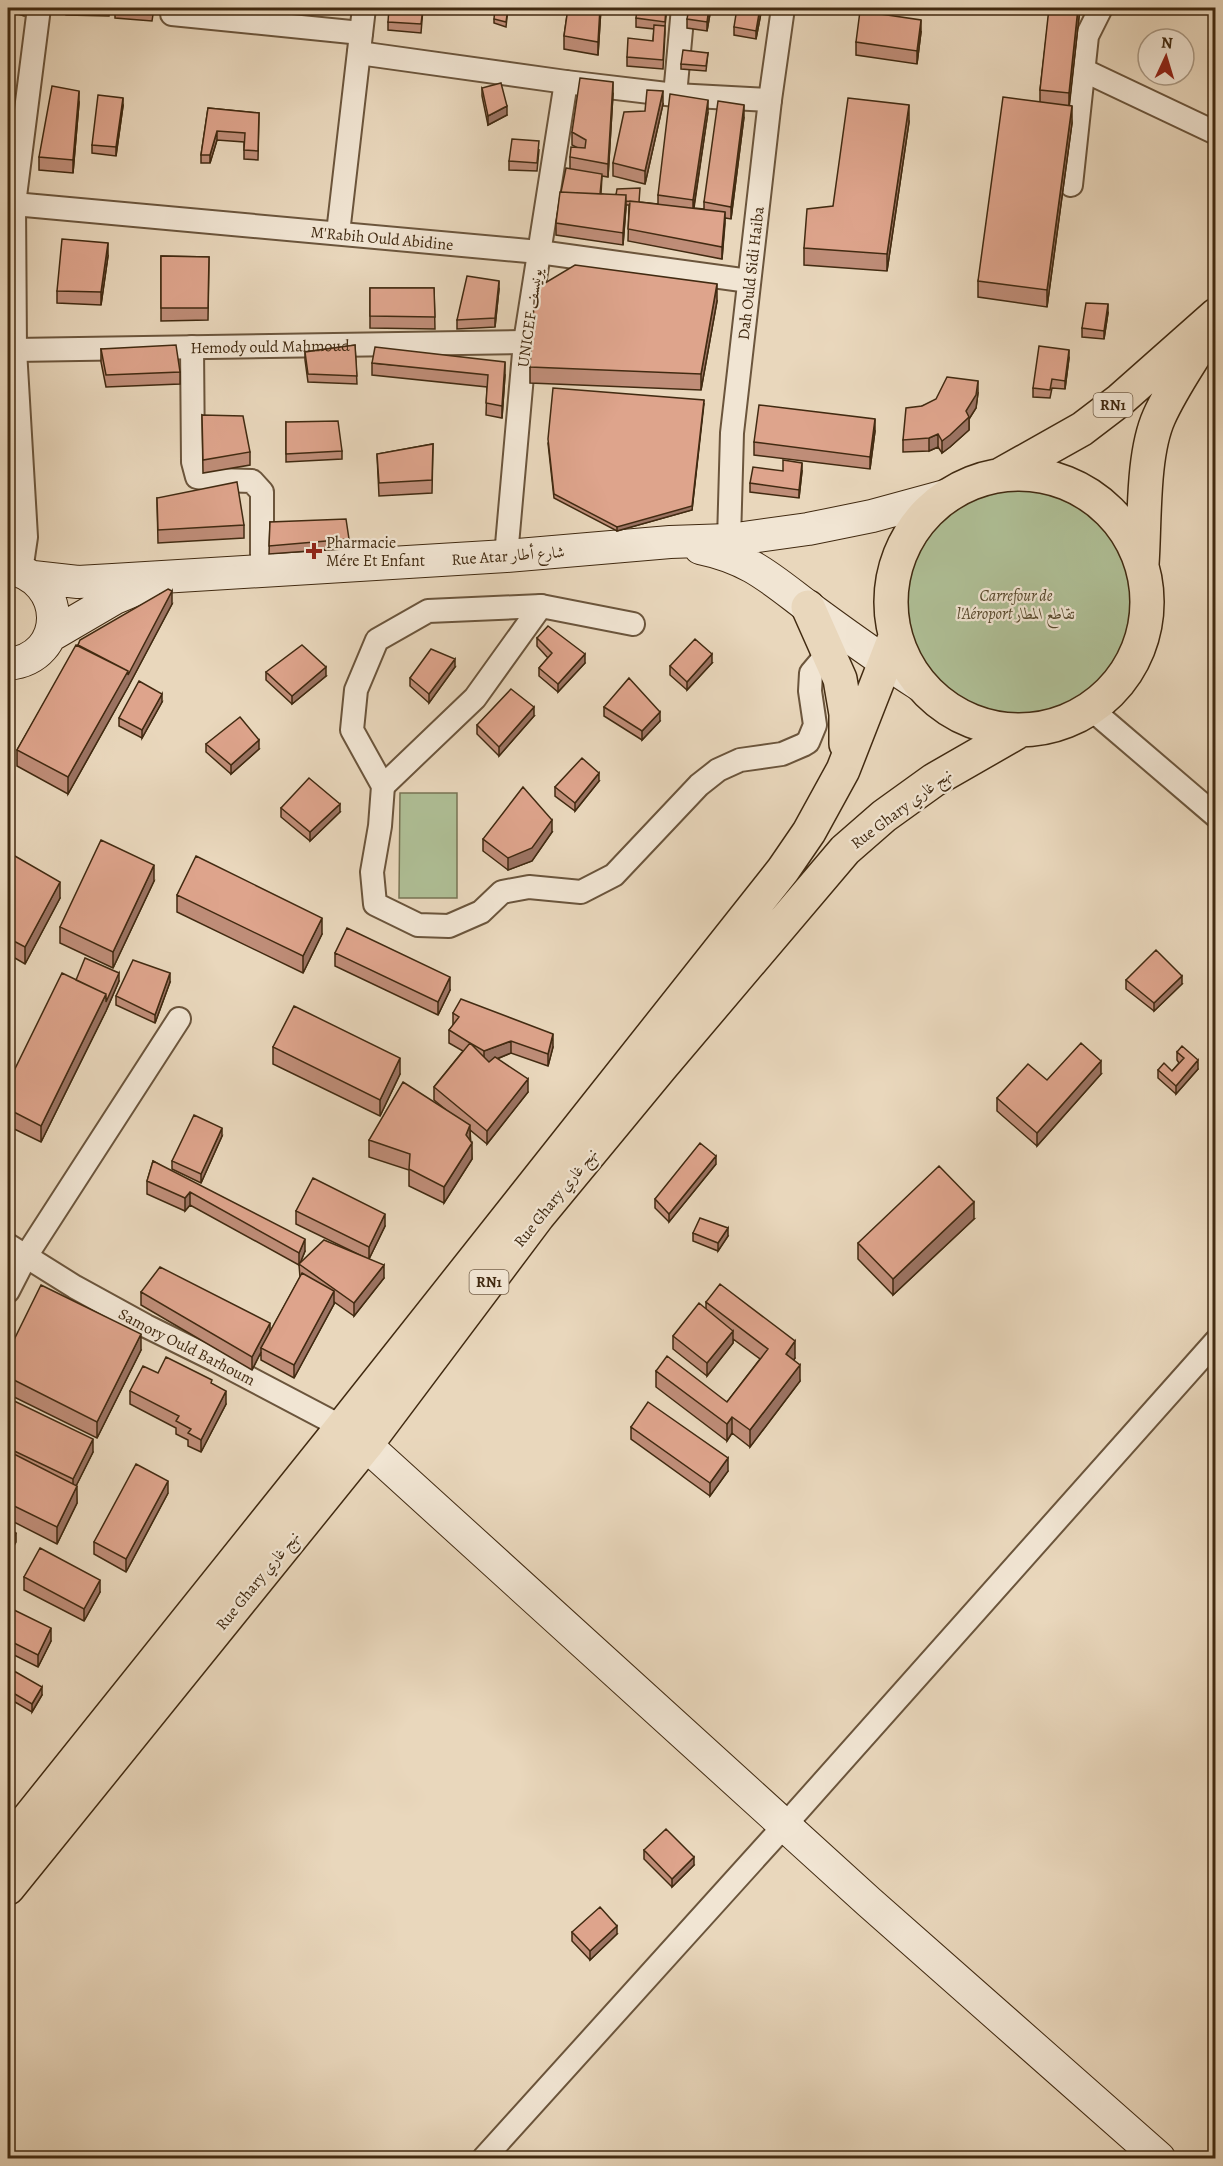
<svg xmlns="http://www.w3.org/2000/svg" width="1223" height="2166" viewBox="0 0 1223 2166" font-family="Alegreya,Amiri,serif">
	<rect width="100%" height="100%" fill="#e9d7bc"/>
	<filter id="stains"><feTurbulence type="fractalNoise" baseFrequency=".00333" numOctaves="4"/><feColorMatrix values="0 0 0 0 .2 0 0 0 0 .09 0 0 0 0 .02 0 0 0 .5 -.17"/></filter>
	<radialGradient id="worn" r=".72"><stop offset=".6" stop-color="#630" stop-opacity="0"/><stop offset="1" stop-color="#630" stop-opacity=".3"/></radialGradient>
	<path fill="#afbf96" stroke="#787454" stroke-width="1.5" d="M8,350L21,524L10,537H8Z
		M899 604a117 117 0 1 1 234 0a117 117 0 1 1-234 0Z
		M400,793H457V898H399Z"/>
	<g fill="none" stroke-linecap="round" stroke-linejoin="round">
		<defs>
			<g id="street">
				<path d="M172,14L361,33"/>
				<path d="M359,53L566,82L675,95L770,100"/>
				<path d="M1083,70L1216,133"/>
				<path d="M675,95L683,8"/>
				<path d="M1071,185L1087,36L1101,8"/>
				<path id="s1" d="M8,202L14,204L539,252L749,281"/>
				<path d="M338,233L364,8"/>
				<path d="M192,347L193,462L197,477L217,480L252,481L262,492V570"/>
				<path id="s2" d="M15,350L525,342"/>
				<path id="s3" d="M729,540L732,433L770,100L783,8"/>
				<path d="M506,556L525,342L566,82"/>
				<path d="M21,571L26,537L15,350L14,204L39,8"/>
				<path d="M633,624L541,606L428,611L377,640L356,690L352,730L383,786L380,826L372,872L375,904L418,925L449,926L481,912L502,892L529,887L581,892L614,875L699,785L718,770L740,760L782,754L803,745L808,742L815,725L810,691L811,673L822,660L830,655"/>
				<path d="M1091,709L1216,816"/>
				<path d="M383,786L475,698L541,606"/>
				<path id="s4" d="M8,1245L75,1287L146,1326L215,1360L342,1427L353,1435"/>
				<path d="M8,1291L26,1256L179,1019"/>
				<path d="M484,2158L785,1825L1216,1341"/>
			</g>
			<path id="secondary" d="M700,548C753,559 773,581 815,612C849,637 884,662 920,685
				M8,568C67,578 69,658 8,664
				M33,577L78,582L113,580L506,556L670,542L729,540L808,529L872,516L949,495
				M50,636L115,598L146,585
				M366,1445L869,1902L1159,2158"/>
			<path id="highway" d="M1002,474L1082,429L1120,400L1216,315
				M891 602a128 128 0 1 1 256 0a128 128 0 1 1-256 0Z
				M1142,564C1145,521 1142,455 1159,417C1171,390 1188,366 1203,341
				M808,607L840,679L846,714V744
				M8,1844L342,1427L783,870L809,832L843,770L895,637
				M8,1888L366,1445L538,1216L661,1067L845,850L884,816L934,780L1021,730"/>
		</defs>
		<use href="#street" stroke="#6b553c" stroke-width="26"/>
		<use href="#secondary" stroke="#412a11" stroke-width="34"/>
		<use href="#highway" stroke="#412a11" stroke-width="36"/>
		<use href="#street" stroke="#f1e5d3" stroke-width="22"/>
		<use href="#secondary" stroke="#f1e5d3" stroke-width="32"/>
		<use href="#highway" stroke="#e9d7bc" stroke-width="33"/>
	</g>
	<path fill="#bf8d78" stroke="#412a11" stroke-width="1.5" d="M8,8H24V16L8,11Z
		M66,8H110L109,16L66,15Z
		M111,8H154L152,21L115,18V10L111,9Z
		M423,8L421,33L388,30V22Z
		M508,8L506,27L494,23V19Z
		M568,8H601L598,55L564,49V36Z
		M667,8L665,26V34L663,69L627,66V57L653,41L654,29L636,27V18Z
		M711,8L707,31L687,28V19Z
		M761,8V13L756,39L734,35V27Z
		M1039,8H1080L1069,106L1072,123L1047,307L978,297V281L1040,102V90L1049,14Z
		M921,32L917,64L856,55V42Z
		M708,53L706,71L681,69V64Z
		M482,88L507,115L488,125L482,96Z
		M613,94L608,177L602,176L601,194L640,202L658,204V195L708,112L694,208L704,209V202L744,117L731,219L725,218L722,259L628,241L629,205H626L623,245L556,235V223L561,192L570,168V157L578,148L572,145V132Z
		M79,103L73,173L39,170V157Z
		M663,104L645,184L613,176V163L645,111Z
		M123,106L116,156L92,153V145Z
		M208,108L259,113L258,160L244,159V142L217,140L210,163H201V155Z
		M909,122L887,271L804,265V248L833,206Z
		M539,150L537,171L509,170V161Z
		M108,256L101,305L57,303V291Z
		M161,256L209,257L208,320L161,321Z
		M370,288H434L435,329L370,328Z
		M499,289L495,327L457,329V320Z
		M717,301L701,390L530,383V367Z
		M1108,313L1104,339L1082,337V328Z
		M355,345L357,384L308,382L305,360V352Z
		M101,349L180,372V384L106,387L101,362Z
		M1069,358L1065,389L1052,388L1050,398L1033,397V388Z
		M372,363L505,375L502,418L486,415L487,387L372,375Z
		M978,393L976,408L969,419V430L950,447L942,453L938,447L929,451L903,452V440L922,406Z
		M704,404L692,510L617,531L554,498L548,443Z
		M202,415L250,452V465L203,473Z
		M286,422L342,451V459L286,462Z
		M875,431L870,469L754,455V442Z
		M433,444L432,493L379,496L377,454Z
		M802,471L799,498L750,492V483Z
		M157,498L244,525V538L158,543Z
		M270,522L349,539V548L269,554Z
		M172,604L128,687L68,794L17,766V750L78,645Z
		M537,638L585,663L558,692L539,676V668L548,658L537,646Z
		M712,663L687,690L670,675V666Z
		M455,667L429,703L410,686V678Z
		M266,672L326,676L292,704L266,680Z
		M162,702L142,738L119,726V718Z
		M604,707L660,721L642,740L604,716Z
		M534,716L499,756L477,734V725Z
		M206,744L259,749L231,774L206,752Z
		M599,781L575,811L555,796V787Z
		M281,808L340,812L310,841L281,817Z
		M552,832L532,861L508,870L483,851V839Z
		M8,852L60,898L25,964L8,954Z
		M154,881L113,968L60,943V927Z
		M177,895L322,934L303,973L177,912Z
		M335,953L450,990L438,1015L335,966Z
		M76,980L119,981L106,1011L41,1142L8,1126V1083Z
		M1126,980L1182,984L1154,1011L1126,989Z
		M170,982L155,1023L116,1005V996Z
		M453,1013L553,1047L548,1066L511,1053L497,1059L528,1092L487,1144L470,1130L472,1159L444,1203L409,1186V1170L369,1157V1140L445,1109L434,1100V1087L463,1051L449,1043V1030L453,1026Z
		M273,1047L400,1074L380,1116L273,1064Z
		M1177,1052L1198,1069L1176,1094L1158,1078V1070L1172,1071L1179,1063L1177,1060Z
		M1101,1074L1037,1146L997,1111V1098Z
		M222,1136L201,1183L172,1169V1161Z
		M153,1161L305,1251L300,1263L364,1257L296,1224V1211L385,1226L369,1259L384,1278L354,1316L334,1302V1304L294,1378L261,1360V1352L252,1370L141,1305V1292L270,1332L300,1277L299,1265L190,1205L185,1211L147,1194V1181Z
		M716,1164L669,1222L655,1208V1199Z
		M974,1219L893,1295L858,1259V1243Z
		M693,1233L728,1236L718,1251L693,1241Z
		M706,1302L795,1358L794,1360L800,1381L750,1447L732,1433L727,1441L656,1387V1371L727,1402L760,1359L733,1339V1343L707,1376L673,1349V1336L706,1309Z
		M141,1350L97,1438L8,1394V1352Z
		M158,1373L212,1384L226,1404L201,1452L188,1446V1440L176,1434V1428L130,1404V1391Z
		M8,1398L93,1452L76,1486L77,1503L57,1544L8,1519Z
		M631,1427L728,1471L710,1496L631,1439Z
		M168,1493L126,1572L94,1554V1542Z
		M24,1577L100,1592L84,1621L24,1590Z
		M8,1607L51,1641L38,1667L8,1652Z
		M8,1682L42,1695L32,1712L8,1698Z
		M644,1850L694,1865L672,1887L644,1859Z
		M572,1932L617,1934L590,1960L572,1941Z"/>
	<path fill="#9b7362" stroke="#412a11" stroke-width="1.5" d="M600,8H601L598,55V42Z
		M709,8H711L707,31V22Z
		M760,8L761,13L756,39V31Z
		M1078,8H1080L1069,109V93Z
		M921,20V32L917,64V51Z
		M613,82V94L608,177V164Z
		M79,91V103L73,173V160Z
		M663,91V104L645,184V171Z
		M123,98V106L116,156V147Z
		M708,100V112L693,212V200Z
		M744,105V117L731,219V207Z
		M909,105V122L887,271V254Z
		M507,106V115L488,125V116Z
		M1072,106V123L1047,307V290Z
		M217,131V140L210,163V155Z
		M626,195V208L623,245V233Z
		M725,212V224L722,259V247Z
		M108,243V256L101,305V292Z
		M499,281V289L495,327V318Z
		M717,284V301L701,390V374Z
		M1108,304V313L1104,339V331Z
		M1069,350V358L1065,389V381Z
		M505,362V375L502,418V406Z
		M978,381V393L976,408L969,419V430L950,447L942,453V441L966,411Z
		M704,400L692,510L617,531V527Z
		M875,419V431L870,469V457Z
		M938,434V447L929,451V438Z
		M802,463V471L799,498V490Z
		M172,591V604L128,687L68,794V777Z
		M585,654V663L558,692V684Z
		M712,654V663L687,690V682Z
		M455,659V667L429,703V694Z
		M326,667V676L292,704V696Z
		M162,694V702L142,738V730Z
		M534,707V716L499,756V747Z
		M660,712V721L642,740V731Z
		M259,740V749L231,774V765Z
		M599,773V781L575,811V803Z
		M340,804V812L310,841V832Z
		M552,820V832L532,861L508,870V858Z
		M154,865V881L113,968V952Z
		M60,882V898L25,964V947Z
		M322,918V934L303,973V956Z
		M119,973V981L106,1011L41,1142V1126L106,994Z
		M170,973V982L155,1023V1015Z
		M1182,976V984L1154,1011V1003Z
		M450,977V990L438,1015V1002Z
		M553,1034V1047L548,1066V1054Z
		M511,1041V1053L484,1064V1051Z
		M400,1058V1074L380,1116V1100Z
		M1198,1060V1069L1176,1094V1086Z
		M1101,1061V1074L1037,1146V1133Z
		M528,1079V1092L487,1144V1131Z
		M470,1125V1142L466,1135Z
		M222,1128V1136L201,1183V1174Z
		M472,1143V1159L444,1203V1187Z
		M716,1156V1164L669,1222V1214Z
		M190,1192V1205L185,1211V1198Z
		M974,1202V1219L893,1295V1279Z
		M385,1214V1226L369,1259V1247Z
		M728,1228V1236L718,1251V1243Z
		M305,1239V1251L299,1266V1253Z
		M384,1265V1278L354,1316V1303Z
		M334,1291V1304L294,1378V1365Z
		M270,1323V1336L261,1348V1352L252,1370V1357Z
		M733,1331V1343L707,1376V1363Z
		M141,1334V1350L97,1438V1422Z
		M795,1341V1358L786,1370V1354Z
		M800,1365V1381L750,1447V1430Z
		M226,1391V1404L201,1452V1440Z
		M732,1417V1433L727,1441V1424Z
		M93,1439V1452L73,1492V1479Z
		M728,1458V1471L710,1496V1483Z
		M168,1481V1493L126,1572V1559Z
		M77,1486V1503L57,1544V1527Z
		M16,1533V1542L8,1557V1548Z
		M100,1580V1592L84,1621V1609Z
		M51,1628V1641L38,1667V1655Z
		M42,1687V1695L32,1712V1704Z
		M694,1857V1865L672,1887V1879Z
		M617,1926V1934L590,1960V1951Z"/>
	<path fill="#dea48c" stroke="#412a11" stroke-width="1.5" d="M115,8H153L152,13L115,9Z
		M389,8H423L421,24L388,22Z
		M495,8H508L506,22L494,19Z
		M568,8H600L598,42L564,36Z
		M637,8H666L665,22L636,18Z
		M689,8H709L707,22L687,19Z
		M737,8H760L756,31L734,27Z
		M1049,8H1078L1069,93L1040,90Z
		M860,11L921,20L917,51L856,42Z
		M654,25L665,26L663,60L627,57L628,38L653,41Z
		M683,50L708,53L706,66L681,64Z
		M580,78L613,82L608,164L570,157L571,147L585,148L586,140L572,132Z
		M501,83L507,106L488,116L482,88Z
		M52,86L79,91L73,160L39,157Z
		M647,90L663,91L645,171L613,163L624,112L645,111Z
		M670,94L708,100L693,200L658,195Z
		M98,95L123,98L116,147L92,145Z
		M1003,97L1072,106L1047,290L978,281Z
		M848,98L909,105L887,254L804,248L807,209L833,206Z
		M718,101L744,105L731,207L704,202Z
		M208,108L259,113L258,151L244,150L245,133L217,131L210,155H201Z
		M512,139L539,141L537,163L509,161Z
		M566,168L602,174L600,194L561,192Z
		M640,188L639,202L626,201V195H616L617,189Z
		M560,192L626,195L623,233L556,223Z
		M630,201L725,212L722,247L628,229Z
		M62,239L108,243L101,292L57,291Z
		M161,256L209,257L208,308H161Z
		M575,265L717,284L701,374L530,367L535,289Z
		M467,276L499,281L495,318L457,320Z
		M370,288H434L435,317L370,316Z
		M1086,303L1108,304L1104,331L1082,328Z
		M176,345L180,372L106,375L101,349Z
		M355,345L357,376L308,374L305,352Z
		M1039,346L1069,350L1065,381L1052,379L1050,390L1033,388Z
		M375,347L505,362L502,406L486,403L488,375L372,363Z
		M947,377L978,381L976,395L966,411L969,417L950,435L942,441L938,434L929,438L903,440L906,408L922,406L936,399Z
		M553,388L704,400L692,506L617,527L554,494L548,439Z
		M759,405L875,419L870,457L754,442Z
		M202,415L243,416L250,452L203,460Z
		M338,421L342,451L286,454V422Z
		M433,444L432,480L379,483L377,454Z
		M783,460L802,463L799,490L750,483L753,467L783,471Z
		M237,482L244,525L158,530L157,498Z
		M346,519L349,539L269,546L270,522Z
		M168,589L172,591L128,675V671L78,645L80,640Z
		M548,626L585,654L558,684L539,668L552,653L537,638Z
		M695,639L712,654L687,682L670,666Z
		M76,645L128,671L68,777L17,750Z
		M302,645L326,667L292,696L266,672Z
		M431,649L455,659L429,694L410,678Z
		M629,678L660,712L642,731L604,707Z
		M139,681L162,694L142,730L119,718Z
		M511,689L534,707L499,747L477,725Z
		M240,717L259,740L231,765L206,744Z
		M582,758L599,773L575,803L555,787Z
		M309,778L340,804L310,832L281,808Z
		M523,787L552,820L532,848L508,858L483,839Z
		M101,840L154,865L113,952L60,927Z
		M8,852L60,882L25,947L8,938Z
		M196,856L322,918L303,956L177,895Z
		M347,928L450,977L438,1002L335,953Z
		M1156,950L1182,976L1154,1003L1126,980Z
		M85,958L119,973L106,1002V994L76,980Z
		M133,960L170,973L155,1015L116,996Z
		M62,973L106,994L41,1126L8,1109V1083Z
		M461,999L553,1034L548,1054L511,1041L484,1051L470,1043L489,1062L495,1057L528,1079L487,1131L434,1087L470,1043L449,1030L459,1017L453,1013Z
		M294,1006L400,1058L380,1100L273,1047Z
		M1081,1043L1101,1061L1037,1133L997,1098L1028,1064L1047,1080Z
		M1182,1046L1198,1060L1176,1086L1158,1070L1164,1063L1172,1071L1184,1058L1177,1052Z
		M403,1082L470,1125L466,1135L472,1143L444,1187L409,1169L410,1154L369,1140Z
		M194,1115L222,1128L201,1174L172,1161Z
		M700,1143L716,1156L669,1214L655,1199Z
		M153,1161L305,1239L299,1253L190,1192L185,1198L147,1181Z
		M939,1166L974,1202L893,1279L858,1243Z
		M313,1178L385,1214L369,1247L296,1211Z
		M700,1218L728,1228L718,1243L693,1233Z
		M324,1240L384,1265L354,1303L299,1264Z
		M160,1267L270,1323L252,1357L141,1292Z
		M302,1273L334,1291L294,1365L261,1348Z
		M720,1284L795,1341L786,1354L800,1365L750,1430L732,1417L727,1424L656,1371L667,1356L727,1402L768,1349L706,1302Z
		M41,1285L141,1334L97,1422L8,1377V1352Z
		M699,1303L733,1331L707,1363L673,1336Z
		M166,1357L212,1380L211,1383L226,1391L201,1440L188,1433L191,1429L176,1421L179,1416L130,1391L143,1366L158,1373Z
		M8,1398L93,1439L73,1479L8,1448Z
		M648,1402L728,1458L710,1483L631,1427Z
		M8,1451L77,1486L57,1527L8,1503Z
		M136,1464L168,1481L126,1559L94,1542Z
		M8,1528L16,1533L8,1548Z
		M40,1548L100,1580L84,1609L24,1577Z
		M8,1607L51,1628L38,1655L8,1640Z
		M14,1671L42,1687L32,1704L8,1690V1682Z
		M666,1829L694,1857L672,1879L644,1850Z
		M600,1907L617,1926L590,1951L572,1932Z"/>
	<path fill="#8f2418" stroke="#f1e5d3" stroke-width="2" d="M311 542h6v6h6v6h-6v6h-6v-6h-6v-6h6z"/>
	<g text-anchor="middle" stroke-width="4.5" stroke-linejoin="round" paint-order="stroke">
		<g fill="#f1e5d3" stroke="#76624b" stroke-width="1.5">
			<rect x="1093.5" y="393" width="39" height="24" rx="4.5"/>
			<rect x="469.5" y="1270" width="39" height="24" rx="4.5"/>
		</g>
		<g font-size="15" font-weight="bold" fill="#412a11">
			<text x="1113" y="410">RN1</text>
			<text x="489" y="1287">RN1</text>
		</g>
		<g font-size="16" fill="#412a11" stroke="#f1e5d3">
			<text dy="6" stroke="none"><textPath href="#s1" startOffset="376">M'Rabih Ould Abidine</textPath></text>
			<text dy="6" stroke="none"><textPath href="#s3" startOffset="268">Dah Ould Sidi Haiba</textPath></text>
			<text transform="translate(529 318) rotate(-82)" y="6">UNICEF يونيسف</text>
			<text dy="6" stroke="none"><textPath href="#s2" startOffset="255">Hemody ould Mahmoud</textPath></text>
			<text transform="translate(508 555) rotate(-4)" y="6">Rue Atar شارع أطار</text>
			<text transform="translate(901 808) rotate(-37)" y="6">Rue Ghary نهج غاري</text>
			<text transform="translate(555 1197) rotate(-51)" y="6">Rue Ghary نهج غاري</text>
			<text dy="6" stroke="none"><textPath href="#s4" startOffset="206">Samory Ould Barhoum</textPath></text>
			<text transform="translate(257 1580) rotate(-51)" y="6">Rue Ghary نهج غاري</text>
		</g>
		<g font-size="16" fill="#412a11" stroke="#f1e5d3" text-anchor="start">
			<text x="326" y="548">Pharmacie<tspan x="326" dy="18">Mére Et Enfant</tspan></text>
		</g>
		<g font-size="16" font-style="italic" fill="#57482c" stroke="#f1e5d3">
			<text x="1016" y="601">Carrefour de<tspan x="1016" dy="18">l'Aéroport تقاطع المطار</tspan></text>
		</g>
	</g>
	<rect width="1223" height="2166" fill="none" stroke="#e9d7bc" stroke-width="30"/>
	<rect x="9" y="9" width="1205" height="2148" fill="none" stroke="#412a11" stroke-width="3"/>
	<rect x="15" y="15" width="1193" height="2136" fill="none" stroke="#412a11" stroke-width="1.5"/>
	<g transform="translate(1166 57) rotate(4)"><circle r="28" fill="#f1e5d3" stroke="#ab9a85" stroke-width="1.5"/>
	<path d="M0-4.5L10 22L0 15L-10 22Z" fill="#8f2418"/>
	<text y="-9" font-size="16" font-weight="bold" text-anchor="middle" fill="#412a11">N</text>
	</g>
	<rect width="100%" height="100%" filter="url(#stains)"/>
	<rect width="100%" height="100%" fill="url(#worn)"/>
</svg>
